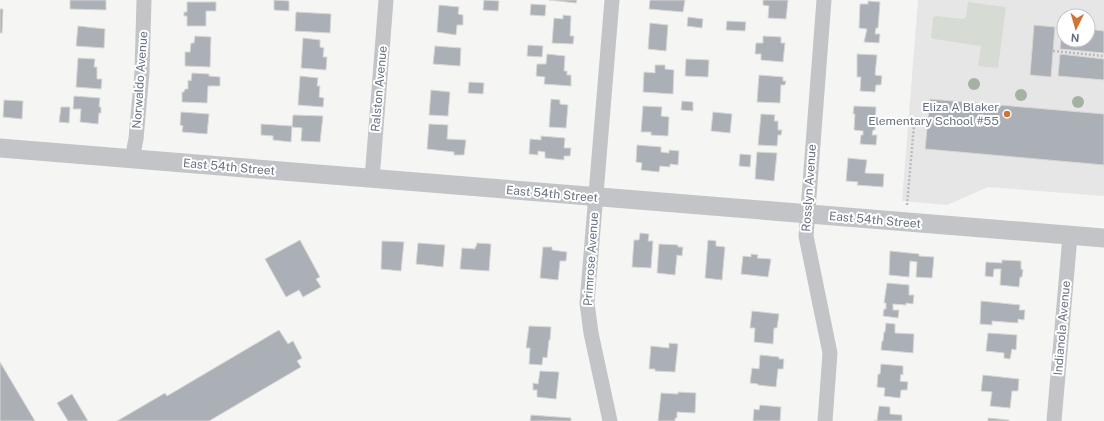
<svg xmlns="http://www.w3.org/2000/svg" width="1104" height="421" viewBox="0 0 1104 421" font-family="'Public Sans',sans-serif">
	<rect width="100%" height="100%" fill="#f5f6f3"/>
	<path fill="#e6e6e6" fill-rule="evenodd" d="M918,0H1104V196L988,187L947,205L902,201ZM1064,16H1088V40H1064Z"/>
	<path fill="#d6dcd4" d="M968,2L1006,7L998,68L978,66L981,46L934,39L931,38L933,18L936,16L963,19L966,17Z"/>
	<path fill="#abafb6" stroke="#d7d7d5" d="M70,0H106V10L70,9Z
		M274,0L289,1V11L274,10Z
		M484,0L499,1L498,11L483,10Z
		M549,0H577L576,3Z
		M650,0H685L683,12L649,9Z
		M763,0H788L786,19L768,18L769,6L763,5Z
		M868,1L880,2L878,28H876L875,34H880L879,43L864,42L867,29L859,28L860,4H868Z
		M187,2H216V11H206V26H187V16H184V12H187Z
		M531,4L546,5L545,16L530,15Z
		M439,5L459,7L458,14L463,15V25H457L456,35L437,32Z
		M0,9H3L2,33H0Z
		M296,12L331,14L330,33L295,31Z
		M563,15L571,16L570,36H574L573,44L552,43L554,18L563,19Z
		M688,17L703,19L702,28L687,26Z
		M727,21L746,22L745,31L726,30Z
		M650,23L668,25L666,51L648,49Z
		M1034,25L1055,27L1051,77L1030,75Z
		M78,26L105,29L104,48L76,46Z
		M1062,27H1064V40H1088V29L1104,31V53L1060,49Z
		M195,36L211,37L210,67L185,66V52H190L191,43H194Z
		M763,36L781,37V43H785L783,62L761,60V54H755L756,43H763Z
		M303,38L320,40V47L324,48L323,57H327L326,70L301,68Z
		M528,45L543,46L542,57L527,56Z
		M435,46L461,48L460,66L433,64Z
		M547,54L565,56L564,71H567V75H571V86L544,84L545,77L536,76L537,64H546Z
		M857,54L877,55L875,75L882,76L881,85H876L875,92L860,91L861,77H857Z
		M1060,54L1104,59V80L1058,76Z
		M78,58L95,59L94,67H97V79H102L101,89L76,87Z
		M686,59L709,60L708,77L685,76Z
		M655,65H665V69L674,70L673,94L643,92L644,72L655,73Z
		M192,73L209,74V76L220,77V86H208L207,103L182,102V92H184L185,89H188V80L191,81Z
		M759,75L783,77V81H786L785,85H781L780,103L757,102Z
		M300,76L318,78L317,86H320L319,97L324,98L323,107L298,105Z
		M469,82L484,83L483,94L468,93Z
		M431,90L450,92L448,116L429,115Z
		M74,96L100,98L99,107H101V113H99L98,124L80,122L81,109H73Z
		M551,99L560,100V104L568,105L566,128L549,127Z
		M930,99L1104,114V165L925,149Z
		M4,100L23,101L22,119L3,117Z
		M682,101L693,102V111L681,110Z
		M643,106L662,107L661,116L669,117L668,136L651,135V132H641Z
		M854,106L876,107L875,130H873L872,135H877L876,145L860,144L861,135H863V131L854,130L855,114H853Z
		M61,107H70L69,123L59,122Z
		M181,112L209,114L207,134L182,132L183,126L180,125Z
		M713,112L732,114L730,133L711,131Z
		M761,114L775,115L774,121H778V130H782L781,135H778L777,146L758,145Z
		M293,115L323,116L320,142L301,141L302,128L292,127Z
		M261,124L292,126L291,142L273,140V136L261,135Z
		M429,124L448,125L447,139L466,140L464,155H454V152L427,149Z
		M541,136L565,138L564,148H571L570,156H564V160L545,158V152L538,151V155L529,154L530,139L541,140Z
		M637,145L661,147V152L669,153V150L679,151L678,165L670,164V167L660,166L659,172L641,170L642,163L636,162Z
		M757,152L777,153L774,181L755,179Z
		M740,154L751,155L750,167L739,166Z
		M848,158L867,160L865,173L884,174L883,187L857,185L858,182L846,181Z
		M640,233L649,234L648,241H653L651,268L632,267L634,240H639Z
		M300,240L320,277L316,279L321,287L303,297L299,290L286,297L265,259Z
		M708,240L716,241V246L725,247L722,280L705,278Z
		M382,241L404,242L401,271L381,269Z
		M418,243L445,245L443,267L416,264Z
		M477,243L491,244L489,271L460,269L462,248L475,249V247H476Z
		M659,244L678,245V247H683L682,256L677,255L675,275L657,273Z
		M543,247H552V250L567,252L566,261H560L558,280L540,278Z
		M890,251L919,254V256L934,257L932,278L916,277L917,262L910,261L909,277L889,275Z
		M751,254L758,255L757,258L771,259L768,277L741,274L743,256L751,257Z
		M1002,260L1021,261V269L1023,270L1022,277H1020L1019,287L1000,285L1001,269H994L993,277L985,276L986,262L1002,263Z
		M887,283L909,285V295H914L913,304L906,303V305L893,304V310H899L898,318L883,316L884,309H886V303H884Z
		M981,301L1020,305L1019,310H1025L1024,320L1018,319V323L992,321V325L980,324Z
		M752,311L779,314L777,328H774L773,344L754,342L755,328H750Z
		M886,323L895,324V333L914,334L913,353L881,350L882,341H883L884,332H885Z
		M529,326L551,327L550,340H549L547,358L543,357L542,365L529,364L530,350V348H526Z
		M279,330L288,344L293,341L302,358L297,361L301,367L209,421H117L165,393L167,396Z
		M988,333L1017,335L1016,350L1012,349L1010,359L1004,358V353L986,351Z
		M669,343L678,344L675,372L655,371V369H649L651,346L669,348Z
		M760,355L779,357V359H784L783,369H778L776,387L758,385V384L750,383L752,368L759,369Z
		M0,362L35,421H0Z
		M881,364L903,366V375L901,374L900,381L908,382L907,390H901L900,398L884,396L885,388L877,387L878,374H880Z
		M540,371L559,372L556,399L537,397V390H533V383L538,384Z
		M983,375L1019,379L1018,391H1012L1010,408L990,406L992,392L981,391Z
		M678,392L696,393L695,413L677,412V418H675V421H658L661,393L678,394Z
		M72,394L88,421H68L57,403Z
		M760,405L781,407L780,421H753L754,409L759,410Z
		M879,406L890,407V414L902,415V421H874H877Z
		M531,415L571,418V421H530Z
		M988,418L1009,420V421H988Z"/>
	<g fill="none" stroke-linecap="round" stroke-linejoin="round">
		<path stroke="#b9bbbe" stroke-width="2.5" stroke-dasharray="2 2" stroke-linecap="butt" d="M1053,51L1104,56
			M907,205L914,125L927,126"/>
		<path stroke="#c2c4c8" stroke-width="15" d="M824,0L806,236L830,353L825,421
			M132,159L136,139L142,72L144,0
			M372,179L386,0
			M610,421L591,333L587,303L612,0
			M1054,421L1070,236"/>
		<path stroke="#c2c4c8" stroke-width="19" d="M0,148L1104,238"/>
	</g>
	<g fill="#a6b1a5">
		<circle cx="974" cy="84" r="6"/>
		<circle cx="1021" cy="95" r="6"/>
		<circle cx="1078" cy="102" r="6"/>
	</g>
	<circle fill="#d27436" stroke="#fff" stroke-width="1.5" cx="1007" cy="114" r="4"/>
	<g text-anchor="middle" stroke-width="4" stroke-linejoin="round" paint-order="stroke">
		<g font-size="12" fill="#687181" stroke="#fff">
			<text transform="translate(140 80) rotate(-86)" y="4">Norwaldo Avenue</text>
			<text transform="translate(379 89) rotate(-85)" y="4">Ralston Avenue</text>
			<text transform="translate(229 167) rotate(5)" y="4">East 54th Street</text>
			<text transform="translate(809 188) rotate(-86)" y="4">Rosslyn Avenue</text>
			<text transform="translate(552 194) rotate(5)" y="4">East 54th Street</text>
			<text transform="translate(875 220) rotate(5)" y="4">East 54th Street</text>
			<text transform="translate(591 259) rotate(-86)" y="4">Primrose Avenue</text>
			<text transform="translate(1062 328) rotate(-85)" y="4">Indianola Avenue</text>
		</g>
		<g font-size="12" fill="#687181" stroke="#fff" text-anchor="end">
			<text x="999" y="111">Eliza A Blaker<tspan x="999" dy="14">Elementary School #55</tspan></text>
		</g>
	</g>
	<g transform="translate(1076 28) rotate(185)"><circle r="19" fill="#ffffff" stroke="#c3c6cd"/>
	<path d="M0-3L7 15L0 10L-7 15Z" fill="#d27436"/>
	<text y="-6" font-size="11" font-weight="bold" text-anchor="middle" fill="#687181">N</text>
	</g>
</svg>
